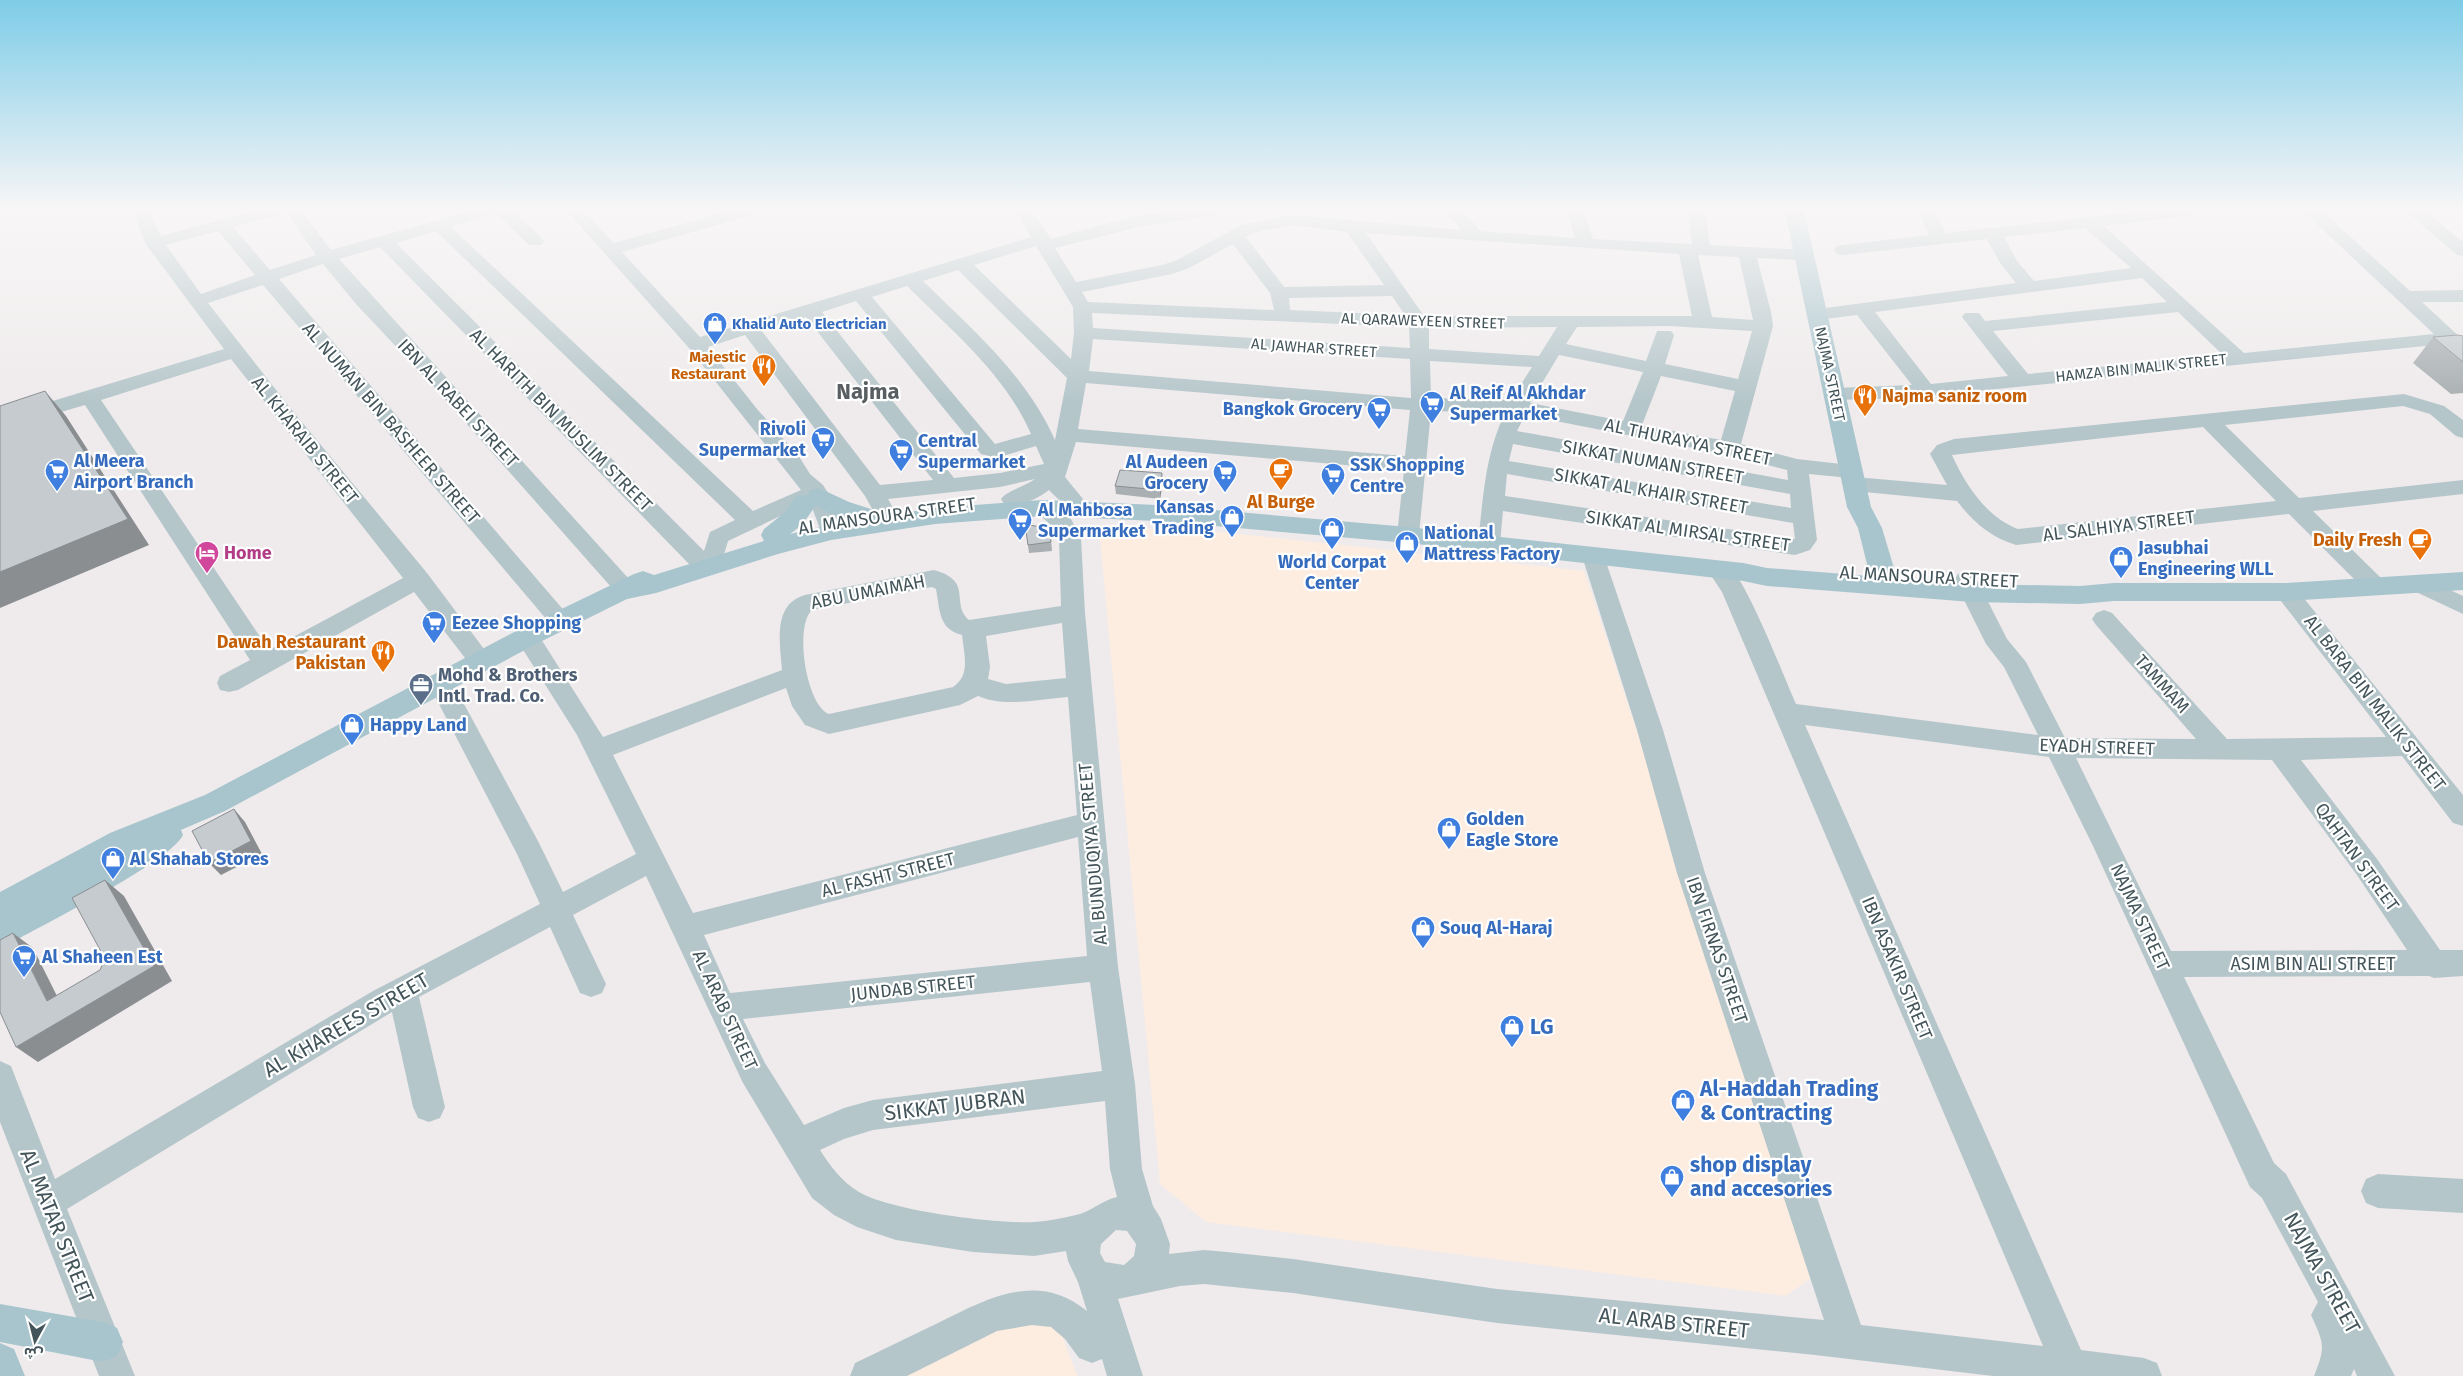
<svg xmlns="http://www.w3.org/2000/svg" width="2463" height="1376" viewBox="0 0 2463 1376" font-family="'Fira Sans','Noto Sans Arabic',sans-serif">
	<rect width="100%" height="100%" fill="#efebec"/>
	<path fill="#fdede1" d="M1126,525L1183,534L1185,528L1584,571L1816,1275L1785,1296L1206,1222L1160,1184L1099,527Z
		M1001,1319L1058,1325L1077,1376H891Z"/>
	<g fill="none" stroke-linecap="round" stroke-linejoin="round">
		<path fill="#b5c6ca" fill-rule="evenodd" d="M133,211H149L161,236L254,211H280L278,215L233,227L270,270L316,255L286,211H302L331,250L471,211H513L541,237L544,241L541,245H529L496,213L451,227L753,511L801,490L689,348L567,211H584L614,243L729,211H754L752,215L622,252L700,337L1031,237L1016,211H1032L1051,239C1104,225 1163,204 1219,211L1216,215L1210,216L1139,227L1055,248L1076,282L1162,265L1177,260L1241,225L1292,215L1461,230L1446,211H1464L1480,231L1575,238L1567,211H1584L1593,239L1692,244L1688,211H1705L1710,245L1805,250L1811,251L1814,255L1811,259L1805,260L1757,258L1771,312L1773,326L1741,444L1797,459L1859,466L1862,471L1855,477L1947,485L1930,454L1937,445L1954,439L2404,394L2444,406L2463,420V438L2456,436L2430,414L2403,406L2225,425L2299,498L2463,480V494L2313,511L2384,581L2388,587L2384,593L2376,595L2368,593L2289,514L2016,545C1990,537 1973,522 1957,501L1854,491L1846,489L1843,484L1846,479L1850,478L1809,474L1817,540L1810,550L1795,555L1503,511L1500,543L1497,548L1489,551L1481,548L1478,543C1483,499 1485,454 1505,413L1431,411L1419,535L1416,540L1408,543L1400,540L1397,535L1404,470L1076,442L1065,477L1083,499L1080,504C1065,508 1059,500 1049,490C1037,499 1020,508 1004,504L1001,499C1006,491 1026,486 1035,479L1000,487L888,499L896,513L893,518L885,520L877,518L865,496L745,335L708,347L757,409L798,455L810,474L823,485L830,496L842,532L839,537L831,540L823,537L810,502L728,541L723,558L715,560L708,558L705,564L697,566L689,564L380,247L339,259L639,590L635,596L627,598L619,596L436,389L356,304L323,264L279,279L573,621L569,627L561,630L553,627L263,285L208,303L291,409L427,573L493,661L490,667L481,670L472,667L414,592L238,690L229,692L220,690L217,683L220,676L250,660L85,405L0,430V417L224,349L145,243ZM1292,225L1347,232L1384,285L1284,287L1246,237L1252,233ZM218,231L255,275L201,294L166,245ZM436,231L735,520L710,532L704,551L396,243ZM1366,233L1679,254L1692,316H1424ZM1233,244L1270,293L1274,310L1088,302L1082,292L1172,274L1189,268ZM1036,246L1073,307L1074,333L1071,359L974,265ZM1698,255L1739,257L1753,320L1712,317ZM958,270L1067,378L1055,440C1026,375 973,330 923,281ZM907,286C952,331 1005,374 1031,434L995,444L872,297ZM1392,296L1405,315L1290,310L1289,298ZM856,301L981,454L996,458L1036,446L1044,464L1000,473L954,478L822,312ZM1092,313L1409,327L1410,348L1093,328ZM806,317L933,480L880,485L761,330ZM1669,326L1752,331L1738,379L1665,364L1674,335L1671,331H1657L1646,361L1566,344L1577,327ZM1557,327L1539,356L1429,349V328ZM1093,339L1410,359L1411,398L1089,371ZM1559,355L1643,372L1623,421L1530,403ZM231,359L403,578L269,650L101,400ZM1430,361L1532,367L1511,400L1431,398ZM1661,376L1735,391L1721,440L1642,425ZM1086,383L1410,410L1405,456L1078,429ZM1525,415L1729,455L1787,470L1788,480L1517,431ZM2203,427L2276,501L2018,529C1986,517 1965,484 1952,455ZM1513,444L1790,494L1791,508L1509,461ZM1507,474L1793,523L1795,539L1505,496Z
			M1918,211H1934L1946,233L2144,211H2194L2192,215L2186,216L2104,226L2244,353L2434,334L2303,211H2322L2410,291L2463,290V302H2422L2463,340V356L2456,354L2445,344L1908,398L1835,400L1828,398L1825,394L1828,390L1835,388L1912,385L1857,315L1817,320L1810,318L1808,314L1810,310L2016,283L2000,263L1987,239L1843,255L1837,254L1834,250L1837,246L1843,245L1929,235ZM2085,228L2131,268L2034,281L2017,261L2004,237ZM2142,278L2167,302L1985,321L1979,313H1965L1962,317L2008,376L1931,384L1875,312ZM2178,312L2223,355L2028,374L1993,331Z
			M2406,211H2425L2463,242V256L2457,255Z
			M1043,501L1051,503L1071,519L1081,538L1085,613L1118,967L1135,1084L1142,1169L1153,1206L1161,1219L1170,1244L1169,1254L1204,1250L1227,1252L1293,1259L1497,1289L1824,1320L1677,873L1637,730L1582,556L1585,550L1593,548L1601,550L1604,556L1663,730L1705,873L1861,1325L2043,1346L1722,592L1708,571L1712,565C1717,564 1722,562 1727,565C1745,575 1785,680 1796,704L2038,735L2004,667L1986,644L1954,580L1958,574L1966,572L1974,574L2007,639L2026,662L2065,738L2196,739L2096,625L2092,619L2096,613L2104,610L2112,613L2227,739L2386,737L2274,592L2278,586L2286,584L2294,586L2463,795V826L2453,823L2402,756L2301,760L2377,859L2440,950H2463V976L2434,978L2429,976L2184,977L2274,1163L2286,1174L2395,1376H2357L2354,1369L2351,1376H2314C2326,1346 2324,1344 2311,1315L2318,1302L2262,1198L2250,1187L2093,846L2049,757L1805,725L2081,1350L2144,1358L2157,1363L2162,1376H1993L1815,1355L1497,1323L1293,1293L1204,1284L1180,1286L1118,1299L1143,1376H1107L1102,1359L1092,1363L1079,1358L1065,1339L1051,1327L1032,1325L997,1331L907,1376H850L855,1363C883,1350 910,1336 938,1323C987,1299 1037,1270 1087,1311L1078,1282L1068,1261L1066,1251L1034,1256L973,1252L896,1240L857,1227L834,1215L812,1198L743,1083L646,876L573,915L606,984L602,993L591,997L580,993L550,927L419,997L445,1107L440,1118L429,1122L418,1118L413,1107L392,1012L67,1209L135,1376H99L0,1122V1061L11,1066L55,1179L373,991L540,904L517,854L428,683L431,676L440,674L449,676L539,843L563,892L636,854L577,735L515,637L518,631L527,628L536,631L603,737L782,670C780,644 772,604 805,595L934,570C974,581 950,603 969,620L1061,606L1059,538L1054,528L1032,508L1035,503ZM932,587L936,589C940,610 938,629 962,635C964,655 971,675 953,687L829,714C806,705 794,626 812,610ZM1062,623L1066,678L1006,684L988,679L990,667L986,636ZM786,688L792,706L805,725L829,734L960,705L978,696C1006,708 1038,699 1068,697L1077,815L693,913L613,755ZM2076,758L2272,760L2357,875L2407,950L2171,951ZM1078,837L1087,956L730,993L704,935ZM1090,982L1102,1071L873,1100L844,1108L804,1125L765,1063L743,1019ZM1105,1101L1110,1169L1117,1197C1102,1200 1091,1212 1076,1215C1063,1218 1048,1221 1035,1222C996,1224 891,1211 859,1192C841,1181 831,1167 820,1150L844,1139L873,1130ZM1116,1230L1127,1231L1136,1244L1134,1256L1124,1265L1105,1262L1100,1253L1101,1244Z
			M2422,577L2463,596V614L2414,591L2410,585L2414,579Z
			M2378,1174L2463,1179V1213L2378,1208L2366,1203L2361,1191L2366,1179Z"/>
		<path fill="#a8c5cd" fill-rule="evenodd" d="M1785,211H1804L1871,507L1882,528L1897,578L1972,584L2080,586L2114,583H2286L2463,572V590L2286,601H2114L2080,604L1972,602L1767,586L1743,581L1408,543L1157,521L1043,516L935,524L831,540L778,554L656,593L627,599L536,644L225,811L181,830L183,835C170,862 44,924 11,943L0,947V892L110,833L205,795L518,630L634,574L643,571L654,575L764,541L761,535L764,529L784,513L796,496L808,495L810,490L819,488L849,502L874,510L877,517L935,508L1043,500L1157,505L1408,527L1743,563L1767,568L1870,576L1858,528L1847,507ZM816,505L831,514L852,520L790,534L802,525Z
			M0,1304L103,1322L117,1328L123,1342L117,1356L103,1362L0,1342Z
			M0,1343L14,1349L25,1376H0Z"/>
	</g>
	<path fill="#a9afb2" d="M2463,336V393L2451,394L2413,363L2433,337Z
		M1163,482L1160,499L1116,494L1115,486Z
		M1025,524L1050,529L1052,551L1029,553Z"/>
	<path fill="#8a8e91" d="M45,391L66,416L149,545L0,608V572Z
		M1162,473L1163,482L1160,499V490Z
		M234,809L245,822L262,854L221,875L209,863Z
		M105,880L124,896L172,981L38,1062L16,1047L154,966Z
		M13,933L33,948L67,1016L47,1001Z"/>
	<path fill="#c5cbcf" stroke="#8a8e91" d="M2458,335L2463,336V362L2433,337Z
		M45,391L128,519L0,572V406Z
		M1120,470L1162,473L1160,490L1115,486Z
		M1025,524L1050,529L1051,542L1028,545Z
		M234,809L251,841L209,863L192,831Z
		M105,880L154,966L16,1047L0,1012V940L13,933L47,1001L100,970L105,959L72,898Z"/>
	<linearGradient id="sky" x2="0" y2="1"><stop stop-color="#7ecce8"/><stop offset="0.52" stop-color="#f8f6f6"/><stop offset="1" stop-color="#f8f6f6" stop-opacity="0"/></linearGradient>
	<rect width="2463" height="403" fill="url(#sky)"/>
	<defs>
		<symbol id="shop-pin" viewBox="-11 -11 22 30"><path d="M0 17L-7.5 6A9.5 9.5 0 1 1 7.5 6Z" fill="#3f7fe0" stroke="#fff"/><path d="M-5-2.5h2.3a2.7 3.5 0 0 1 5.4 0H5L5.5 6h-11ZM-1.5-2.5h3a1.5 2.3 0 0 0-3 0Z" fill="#fff"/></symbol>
		<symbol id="restaurant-pin" viewBox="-11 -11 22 30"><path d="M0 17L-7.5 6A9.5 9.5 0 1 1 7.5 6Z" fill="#e8710a" stroke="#fff"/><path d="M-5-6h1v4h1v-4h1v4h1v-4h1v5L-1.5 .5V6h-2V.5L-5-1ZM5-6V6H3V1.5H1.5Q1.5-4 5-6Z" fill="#fff"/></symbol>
		<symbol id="supermarket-pin" viewBox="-11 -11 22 30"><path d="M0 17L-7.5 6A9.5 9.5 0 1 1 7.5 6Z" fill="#3f7fe0" stroke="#fff"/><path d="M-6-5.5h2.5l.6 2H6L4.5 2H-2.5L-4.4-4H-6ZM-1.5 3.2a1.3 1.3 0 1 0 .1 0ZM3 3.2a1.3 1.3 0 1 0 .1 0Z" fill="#fff"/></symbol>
		<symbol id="cafe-pin" viewBox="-11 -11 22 30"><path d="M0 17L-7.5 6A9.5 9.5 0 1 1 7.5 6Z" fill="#e8710a" stroke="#fff"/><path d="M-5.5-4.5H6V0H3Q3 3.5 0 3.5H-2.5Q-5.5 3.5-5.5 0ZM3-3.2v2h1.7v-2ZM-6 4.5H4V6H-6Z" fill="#fff"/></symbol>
		<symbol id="hotel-pin" viewBox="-11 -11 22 30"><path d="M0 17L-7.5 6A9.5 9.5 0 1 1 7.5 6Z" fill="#d1479c" stroke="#fff"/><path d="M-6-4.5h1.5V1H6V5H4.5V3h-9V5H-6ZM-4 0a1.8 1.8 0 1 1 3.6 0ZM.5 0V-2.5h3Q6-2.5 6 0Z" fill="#fff"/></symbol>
		<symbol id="office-pin" viewBox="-11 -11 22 30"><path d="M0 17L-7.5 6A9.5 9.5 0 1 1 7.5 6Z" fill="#5c6f8a" stroke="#fff"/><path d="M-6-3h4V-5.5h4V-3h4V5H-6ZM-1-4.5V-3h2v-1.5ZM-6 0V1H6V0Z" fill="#fff"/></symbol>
	</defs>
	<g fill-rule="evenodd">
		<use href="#shop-pin" x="701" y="310" width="28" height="38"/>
		<use href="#restaurant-pin" x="750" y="352" width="28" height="38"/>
		<use href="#restaurant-pin" x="1851" y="382" width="28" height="38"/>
		<use href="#supermarket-pin" x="1418" y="389" width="28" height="38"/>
		<use href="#supermarket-pin" x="1365" y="395" width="28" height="38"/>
		<use href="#supermarket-pin" x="809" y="425" width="28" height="38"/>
		<use href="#supermarket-pin" x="887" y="437" width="28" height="38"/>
		<use href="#cafe-pin" x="1267" y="456" width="28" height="38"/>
		<use href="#supermarket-pin" x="43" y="457" width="28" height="38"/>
		<use href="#supermarket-pin" x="1211" y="458" width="28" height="38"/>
		<use href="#supermarket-pin" x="1319" y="461" width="28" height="38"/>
		<use href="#shop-pin" x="1218" y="503" width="28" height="38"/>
		<use href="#supermarket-pin" x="1006" y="506" width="28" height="38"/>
		<use href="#shop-pin" x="1318" y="515" width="28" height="38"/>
		<use href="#cafe-pin" x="2406" y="526" width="28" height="38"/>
		<use href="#shop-pin" x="1393" y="529" width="28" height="38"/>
		<use href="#hotel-pin" x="193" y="539" width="28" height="38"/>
		<use href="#shop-pin" x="2107" y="544" width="28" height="38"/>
		<use href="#supermarket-pin" x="420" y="609" width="28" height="38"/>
		<use href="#restaurant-pin" x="369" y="638" width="28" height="38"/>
		<use href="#office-pin" x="407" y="671" width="28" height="38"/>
		<use href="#shop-pin" x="338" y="711" width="28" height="38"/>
		<use href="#shop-pin" x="1435" y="815" width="28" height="38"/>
		<use href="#shop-pin" x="99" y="845" width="28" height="38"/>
		<use href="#shop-pin" x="1409" y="914" width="28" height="38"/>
		<use href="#supermarket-pin" x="10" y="943" width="28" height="38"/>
		<use href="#shop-pin" x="1498" y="1013" width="28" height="38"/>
		<use href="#shop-pin" x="1669" y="1087" width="28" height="38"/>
		<use href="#shop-pin" x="1658" y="1163" width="28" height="38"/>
	</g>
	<g text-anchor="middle" stroke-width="4.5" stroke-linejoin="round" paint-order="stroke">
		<g font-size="15" fill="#43555a" stroke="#fff">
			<text transform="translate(1423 321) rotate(2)" y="5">AL QARAWEYEEN STREET</text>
			<text transform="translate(1314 348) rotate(4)" y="5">AL JAWHAR STREET</text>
			<text transform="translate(2141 368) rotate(-6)" y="5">HAMZA BIN MALIK STREET</text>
			<text transform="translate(1830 374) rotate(78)" y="5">NAJMA STREET</text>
		</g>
		<g font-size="15" font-weight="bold" fill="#366cbe" stroke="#fff" text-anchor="start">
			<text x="732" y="329">Khalid Auto Electrician</text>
		</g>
		<g font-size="15" font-weight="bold" fill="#c56008" stroke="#fff" text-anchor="end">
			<text x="746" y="362">Majestic<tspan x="746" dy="17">Restaurant</tspan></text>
		</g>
		<g font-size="18" font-weight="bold" fill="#366cbe" stroke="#fff" text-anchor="start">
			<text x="1450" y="399">Al Reif Al Akhdar<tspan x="1450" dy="21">Supermarket</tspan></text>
			<text x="1362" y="415" text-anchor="end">Bangkok Grocery</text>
			<text x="806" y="435" text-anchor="end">Rivoli<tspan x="806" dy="21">Supermarket</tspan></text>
			<text x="918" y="447">Central<tspan x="918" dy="21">Supermarket</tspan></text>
			<text x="74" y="467">Al Meera<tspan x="74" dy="21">Airport Branch</tspan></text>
			<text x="1208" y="468" text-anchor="end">Al Audeen<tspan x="1208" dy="21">Grocery</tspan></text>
			<text x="1350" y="471">SSK Shopping<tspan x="1350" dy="21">Centre</tspan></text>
			<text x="1214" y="513" text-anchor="end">Kansas<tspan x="1214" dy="21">Trading</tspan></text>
			<text x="1038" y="516">Al Mahbosa<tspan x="1038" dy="21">Supermarket</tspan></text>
			<text x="1424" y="539">National<tspan x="1424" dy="21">Mattress Factory</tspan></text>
			<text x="2138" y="554">Jasubhai<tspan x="2138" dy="21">Engineering WLL</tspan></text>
			<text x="1332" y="568" text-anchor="middle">World Corpat<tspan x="1332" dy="21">Center</tspan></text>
			<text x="452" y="629">Eezee Shopping</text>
			<text x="370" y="731">Happy Land</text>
			<text x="1466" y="825">Golden<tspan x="1466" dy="21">Eagle Store</tspan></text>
			<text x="130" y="865">Al Shahab Stores</text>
			<text x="1440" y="934">Souq Al-Haraj</text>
			<text x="42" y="963">Al Shaheen Est</text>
		</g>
		<g font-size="18" font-weight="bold" fill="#c56008" stroke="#fff" text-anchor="end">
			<text x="1882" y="402" text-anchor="start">Najma saniz room</text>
			<text x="1281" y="508" text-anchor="middle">Al Burge</text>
			<text x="2402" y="546">Daily Fresh</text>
			<text x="366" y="648">Dawah Restaurant<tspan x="366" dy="21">Pakistan</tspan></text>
		</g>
		<g font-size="18" fill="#43555a" stroke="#fff">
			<text transform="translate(458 403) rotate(47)" y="6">IBN AL RABEI STREET</text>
			<text transform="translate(561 420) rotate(45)" y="6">AL HARITH BIN MUSLIM STREET</text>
			<text transform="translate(391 423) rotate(49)" y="6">AL NUMAN BIN BASHEER STREET</text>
			<text transform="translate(305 440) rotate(51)" y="6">AL KHARAIB STREET</text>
			<text transform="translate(1688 442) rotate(12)" y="6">AL THURAYYA STREET</text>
			<text transform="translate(1653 462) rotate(10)" y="6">SIKKAT NUMAN STREET</text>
			<text transform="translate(1651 491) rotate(10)" y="6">SIKKAT AL KHAIR STREET</text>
			<text transform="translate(887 516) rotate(-8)" y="6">AL MANSOURA STREET</text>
			<text transform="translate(2119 526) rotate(-7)" y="6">AL SALHIYA STREET</text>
			<text transform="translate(1688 531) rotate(8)" y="6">SIKKAT AL MIRSAL STREET</text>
			<text transform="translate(1929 577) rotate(3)" y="6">AL MANSOURA STREET</text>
			<text transform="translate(868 592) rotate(-11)" y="6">ABU UMAIMAH</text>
			<text transform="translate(2162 684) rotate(48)" y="6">TAMMAM</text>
			<text transform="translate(2375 703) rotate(52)" y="6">AL BARA BIN MALIK STREET</text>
			<text transform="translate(2097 747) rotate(2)" y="6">EYADH STREET</text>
			<text transform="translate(1093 854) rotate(-95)" y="6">AL BUNDUQIYA STREET</text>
			<text transform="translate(2357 857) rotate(54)" y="6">QAHTAN STREET</text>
			<text transform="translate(888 875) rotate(-14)" y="6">AL FASHT STREET</text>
			<text transform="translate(2140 917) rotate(65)" y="6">NAJMA STREET</text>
			<text transform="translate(1717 950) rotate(71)" y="6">IBN FIRNAS STREET</text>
			<text x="2313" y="970">ASIM BIN ALI STREET</text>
			<text transform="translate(1897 968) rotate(67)" y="6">IBN ASAKIR STREET</text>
			<text transform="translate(913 988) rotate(-6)" y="6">JUNDAB STREET</text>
			<text transform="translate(725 1010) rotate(65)" y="6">AL ARAB STREET</text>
		</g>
		<g font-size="18" font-weight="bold" fill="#b23c85" stroke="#fff" text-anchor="start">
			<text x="224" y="559">Home</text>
		</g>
		<g font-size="18" font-weight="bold" fill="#4e5e75" stroke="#fff" text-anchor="start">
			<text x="438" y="681">Mohd &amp; Brothers<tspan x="438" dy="21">Intl. Trad. Co.</tspan></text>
		</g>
		<g font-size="21" fill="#43555a" stroke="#fff">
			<text transform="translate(346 1025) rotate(-30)" y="7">AL KHAREES STREET</text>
			<text transform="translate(955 1105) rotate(-7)" y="7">SIKKAT JUBRAN</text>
			<text transform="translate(57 1226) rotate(68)" y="7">AL MATAR STREET</text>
			<text transform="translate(2322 1273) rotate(61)" y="7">NAJMA STREET</text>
			<text transform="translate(1674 1323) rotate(6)" y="7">AL ARAB STREET</text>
		</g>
		<g font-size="21" font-weight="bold" fill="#366cbe" stroke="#fff" text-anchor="start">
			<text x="1530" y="1034">LG</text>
			<text x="1700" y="1096">Al-Haddah Trading<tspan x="1700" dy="24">&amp; Contracting</tspan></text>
			<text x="1690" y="1172">shop display<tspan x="1690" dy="24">and accesories</tspan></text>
		</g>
		<g font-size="22" font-weight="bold" fill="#585e61" stroke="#fff">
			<text x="868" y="399">Najma</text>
		</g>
	</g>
	<g transform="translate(35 1341) rotate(187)" stroke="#ffffff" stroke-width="4" paint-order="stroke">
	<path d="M0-4L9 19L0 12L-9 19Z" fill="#43555a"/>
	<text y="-8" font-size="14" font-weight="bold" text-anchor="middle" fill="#43555a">ش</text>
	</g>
</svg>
